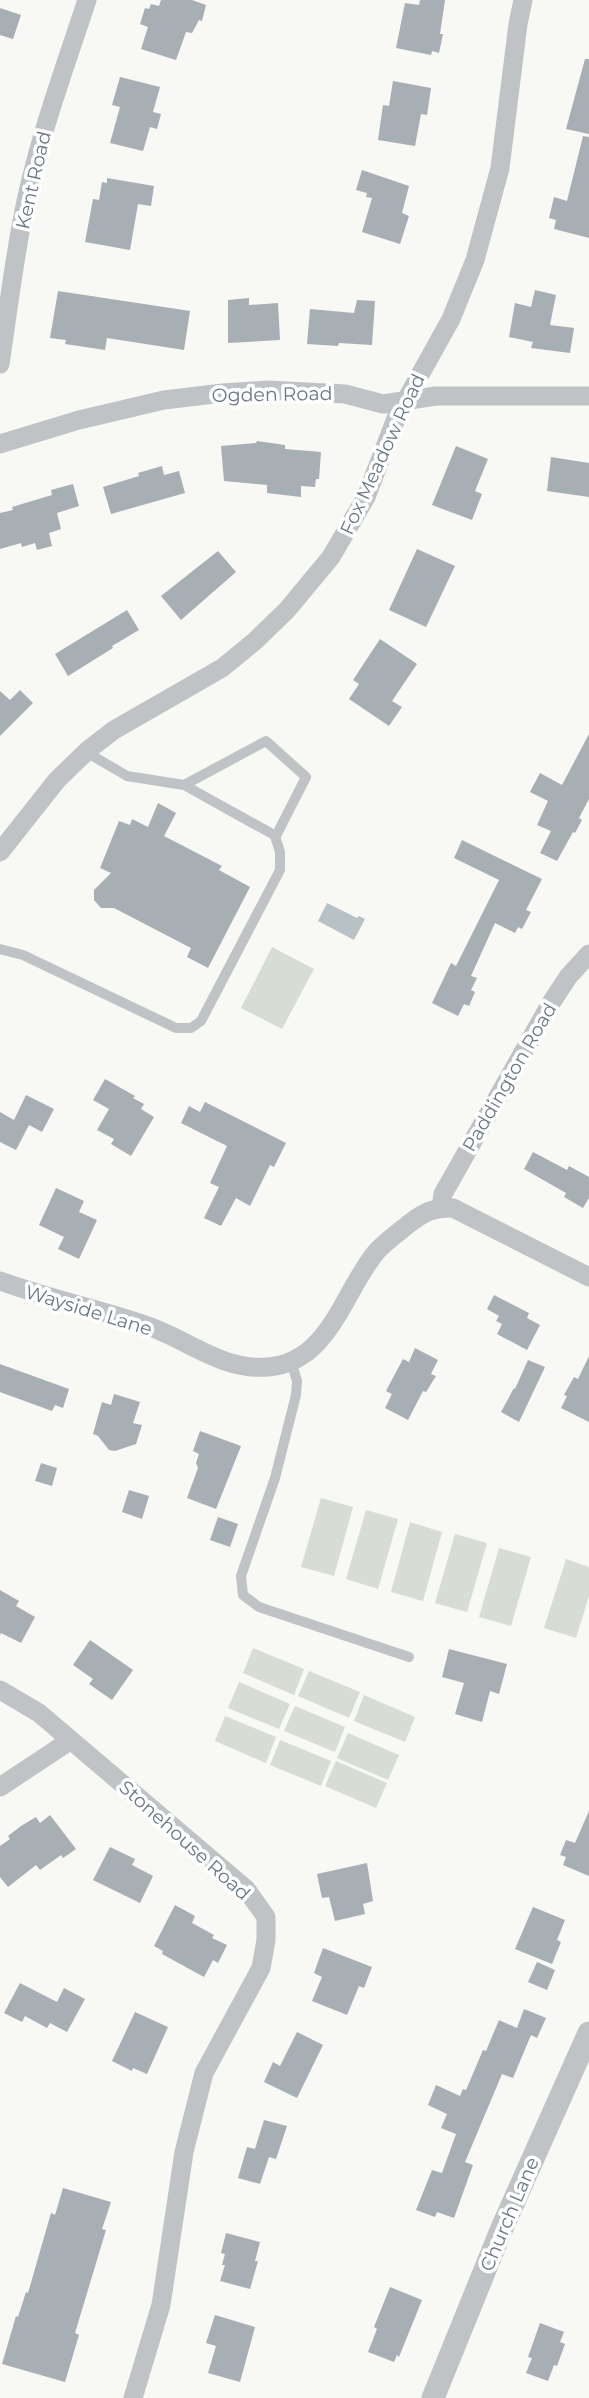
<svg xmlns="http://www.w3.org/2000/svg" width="589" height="2398" viewBox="0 0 589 2398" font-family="Montserrat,sans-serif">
	<rect width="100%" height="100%" fill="#f8f8f5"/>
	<path fill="#d7dcd5" d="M272,947L314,969L282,1029L241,1008Z
		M321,1498L353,1507L334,1576L301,1567Z
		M366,1510L398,1519L378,1589L346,1579Z
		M410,1522L442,1532L423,1601L391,1592Z
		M455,1534L487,1543L467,1612L435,1603Z
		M499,1548L531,1557L511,1626L479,1617Z
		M566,1559L589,1567V1596L576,1638L544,1628Z
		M253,1648L304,1669L294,1695L243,1673Z
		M309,1671L360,1692L349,1718L298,1696Z
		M239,1682L290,1704L279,1729L228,1708Z
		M364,1695L415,1717L405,1742L354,1721Z
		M295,1706L345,1727L335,1752L284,1731Z
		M225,1716L276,1737L266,1763L215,1741Z
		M348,1733L399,1755L388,1780L337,1758Z
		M280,1740L331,1761L321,1786L270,1765Z
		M336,1761L387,1783L376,1808L325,1786Z"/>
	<path fill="#b8c2c6" d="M327,903L357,918L359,916L365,919L354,940L318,921Z"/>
	<path fill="#a7aeb4" d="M161,0H192L206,5L202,21L199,20L192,33L186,32L176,60L141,49L148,27L140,24L145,8L149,9L151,4L159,6Z
		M420,0H445L440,34H443L439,53L432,51L431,55L396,48L405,3L419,5Z
		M0,8L21,15L13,39L0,35Z
		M585,59H589V134L566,129Z
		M120,77L160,87L153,112L161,114L157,129L150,127L143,151L110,143L120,107L112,105Z
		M393,81L431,88L427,115L421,114L415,146L378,140L383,105L389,106Z
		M583,136L589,137V238L554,229L556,220L549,218L554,197L567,201Z
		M362,170L409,186L402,213L409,216L400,244L362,232L372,198L366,197L367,193L356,190Z
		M107,178L154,186L151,206L138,204L130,250L85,242L93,199L99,200L102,182L107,183Z
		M535,290L556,295L550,325L574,328L570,353L531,348L533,342L509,337L515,303L531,307Z
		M58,291L190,311L184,350L107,338L105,350L65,344L66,340L50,338Z
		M249,298V305L278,303L280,340L228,343V300Z
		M357,300L375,301L372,345L339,343L338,346L307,344L310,309L354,313Z
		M257,441L285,445V449L321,452L319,479H316L315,487L301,486V497L267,493V485L224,481L221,446L256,443Z
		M456,446L488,459L475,491L482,494L472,520L432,505Z
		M551,457L589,463V497L547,491Z
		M162,466L164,475L179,471L185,493L111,514L103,487L139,476L138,473Z
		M73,484L79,506L57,513L61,529L49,533L52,546L37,550L35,543L22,547L21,543L0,549V513L13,510L12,507L52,495L51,490Z
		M417,549L455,566L426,627L389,610Z
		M218,551L236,572L181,620L161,596Z
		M127,610L139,630L112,646L113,648L68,676L55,654Z
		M380,639L417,664L392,701L402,707L389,726L349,699L359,684L353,680Z
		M20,690L33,703L0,736V691L10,700Z
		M589,734V799L579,818L582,820L575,833L573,832L557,861L540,853L551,831L537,825L548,801L530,792L540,773L562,785Z
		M158,803L176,813L164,836L222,866L219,870L250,887L208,968L187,957L191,948L114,908H101L94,900V890L111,873L100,868L119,821L130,825L132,819L148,827Z
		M462,840L542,879L526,910L531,912L522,929L518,927L515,933L495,923L471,976L477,978L471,990L475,992L469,1006L464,1004L458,1016L432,1003L451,963L456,966L499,880L454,858Z
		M105,1079L135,1096L133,1098L144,1104L141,1109L154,1117L131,1156L111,1144L114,1139L97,1130L109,1109L93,1100Z
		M26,1095L54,1109L42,1132L29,1125L16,1150L0,1142V1112L14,1120Z
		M205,1102L286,1143L274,1167L270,1165L250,1206L236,1198L221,1226L204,1218L219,1187L210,1183L227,1146L181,1123L189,1106L200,1112Z
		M533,1152L567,1170L569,1166L589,1177V1198L583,1208L564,1197L566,1193L524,1169Z
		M56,1188L84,1201L79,1212L97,1220L79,1259L58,1249L64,1237L39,1225Z
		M494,1295L529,1313L527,1318L540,1325L527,1350L497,1334L502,1324L496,1321L499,1316L487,1309Z
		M415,1348L438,1360L431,1374L436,1376L426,1392L423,1391L408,1420L385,1408L392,1394L386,1391L403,1359L409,1362Z
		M589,1356V1422L561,1408L567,1396L564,1395L574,1377L578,1379Z
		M528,1360L545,1367L519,1422L501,1412L514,1388L515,1389Z
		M0,1364L69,1389L63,1408L55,1405L52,1411L0,1392Z
		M114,1394L140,1402L133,1423L142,1425L136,1444L115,1451L109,1450L98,1436L93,1434L102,1402L111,1405Z
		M200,1431L241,1446L216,1509L187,1498L198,1468L196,1463L199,1454L193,1451Z
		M41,1463L57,1468L52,1486L35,1481Z
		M129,1490L149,1496L142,1519L122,1512Z
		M218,1517L238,1524L230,1547L210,1540Z
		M0,1590L19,1601L16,1606L35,1617L21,1643L1,1633L0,1635Z
		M90,1640L133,1670L112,1700L89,1684L93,1679L73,1665Z
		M449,1649L507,1664L499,1694L490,1691L482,1722L455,1714L464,1683L442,1677Z
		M589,1811V1876L563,1865L566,1857L560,1855L566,1840L575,1843Z
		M50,1815L76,1849L63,1858L61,1855L40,1870L36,1865L8,1887L0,1877V1846L10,1839L8,1836L21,1826L36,1817L40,1823Z
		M110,1847L135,1859L132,1865L153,1876L140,1903L93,1880Z
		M367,1863L373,1901L363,1904L365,1914L335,1921L329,1897L322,1898L317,1874Z
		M175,1905L195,1916L192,1923L214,1935L212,1938L227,1945L218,1963L213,1960L204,1977L162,1954L163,1951L154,1946Z
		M533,1907L565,1920L557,1940L561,1942L552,1964L515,1949Z
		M323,1948L372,1967L364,1988L359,1986L347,2015L312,2001L322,1977L314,1973Z
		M537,1962L555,1970L547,1990L528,1982Z
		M20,1983L57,2002L64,1988L85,1999L67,2032L50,2023L47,2028L25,2016L22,2022L4,2013Z
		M524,2009L546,2018L537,2038L531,2035L513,2078L502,2074L465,2162L473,2165L454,2218L437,2212L435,2217L416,2210L432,2170L442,2173L456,2134L441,2128L447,2114L428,2105L436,2085L460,2096L463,2089L466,2090L483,2050L486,2051L499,2020L517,2028Z
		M135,2012L168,2027L147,2074L133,2068L132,2071L112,2061Z
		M297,2032L323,2045L297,2098L264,2082L273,2062L280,2066Z
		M264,2120L287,2126L276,2159L269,2157L260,2184L238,2178L247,2147L255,2149Z
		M63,2188L111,2202L102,2229L106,2230L75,2333L79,2335L65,2382L2,2364L16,2316L18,2317L26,2292L28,2293L51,2213L55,2215Z
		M226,2233L260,2242L255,2261H258L250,2289L220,2281L225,2265H222L225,2254L221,2253Z
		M390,2287L422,2300L399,2357L397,2355L394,2362L368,2352L377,2329L374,2327Z
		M215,2315L255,2327L240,2382L208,2373L216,2346L206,2343Z
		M540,2323L564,2332L560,2342L565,2344L557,2366L554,2365L548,2381L526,2373L532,2358L528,2357Z"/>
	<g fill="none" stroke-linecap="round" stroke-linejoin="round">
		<path stroke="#bfc3c6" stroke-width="10" d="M86,752L127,776L184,785L276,836L306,777L266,741L184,785
			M0,949L23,955L176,1028H191L201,1021L280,870V852L275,836
			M291,1361L297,1381L296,1395L275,1478L241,1576L243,1595L259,1607L409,1657"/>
		<path stroke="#bfc3c6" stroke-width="19" d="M0,364C7,317 13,269 22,221C36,145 63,73 87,0
			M0,444L79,420L164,400L223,393L268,390L345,394L383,404L436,396H589
			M0,852L57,780L88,750L114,730L222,668L255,641L287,610L331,557L366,497L397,416L451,319L475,260L500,168L518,24L523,0
			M441,1207L443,1194L551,1003L568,977L589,954
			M0,1281C49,1299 99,1309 148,1326C188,1340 223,1371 268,1367C330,1362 343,1291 377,1251C386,1241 399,1232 410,1223C424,1212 435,1207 453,1208L589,1277
			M0,1690L39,1713L246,1889L266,1917V1940L261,1968L204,2073L184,2152L161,2305L133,2398
			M0,1787L71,1740"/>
		<path stroke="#bfc3c6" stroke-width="23" d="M433,2398L502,2228L589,2033"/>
	</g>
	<g text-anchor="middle" stroke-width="7" stroke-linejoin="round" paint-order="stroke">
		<g font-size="19" fill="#697884" stroke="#fff">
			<text transform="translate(33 180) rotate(-77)" y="7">Kent Road</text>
			<text transform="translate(272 394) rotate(-1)" y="7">Ogden Road</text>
			<text transform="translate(382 454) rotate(-65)" y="7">Fox Meadow Road</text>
			<text transform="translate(509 1077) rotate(-60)" y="7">Paddington Road</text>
			<text transform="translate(89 1310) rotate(17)" y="7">Wayside Lane</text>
			<text transform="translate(185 1840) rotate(42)" y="7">Stonehouse Road</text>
			<text transform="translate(509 2214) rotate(-67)" y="7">Church Lane</text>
		</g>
	</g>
</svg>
